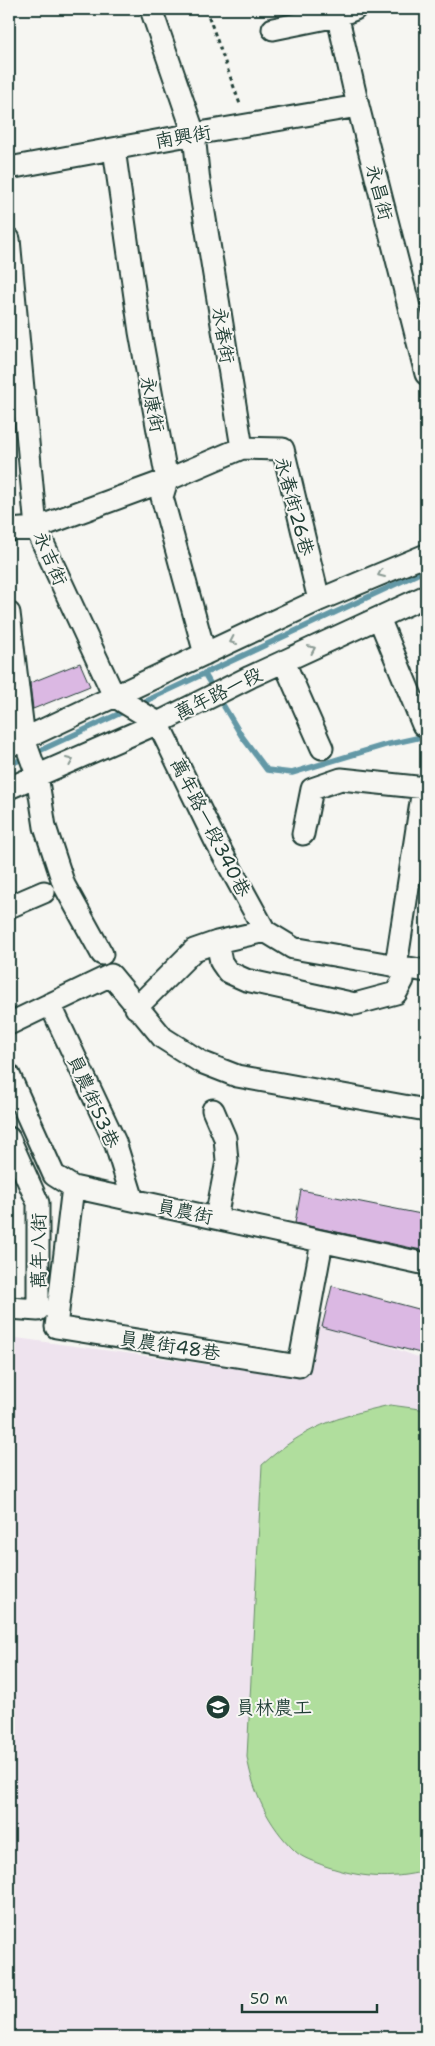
<svg xmlns="http://www.w3.org/2000/svg" width="435" height="2046" viewBox="0 0 435 2046" font-family="'Shantell Sans','LXGW WenKai TC',sans-serif">
	<rect width="100%" height="100%" fill="#f6f6f2"/>
	<filter id="ink" filterUnits="userSpaceOnUse"><feTurbulence type="fractalNoise" baseFrequency=".02" numOctaves="2"/><feDisplacementMap in="SourceGraphic" scale="10" xChannelSelector="R" yChannelSelector="G"/><feConvolveMatrix kernelMatrix="1 2 1 2 8 2 1 2 1" color-interpolation-filters="sRGB"/></filter>
	<g filter="url(#ink)">
		<path fill="#eee3ee" d="M314,1319L426,1360V2037H9V1337L300,1377Z"/>
		<path fill="#b0de9d" stroke="#688e68" d="M390,1405L420,1409L426,1412V1871C389,1880 361,1878 325,1866C315,1862 302,1858 295,1851C268,1825 253,1792 247,1757L262,1465C304,1427 336,1417 390,1405Z"/>
		<g fill="none" stroke-linecap="round" stroke-linejoin="round">
			<path stroke="#6398a6" stroke-width="5.5" d="M204,673L241,735L267,770L292,773L385,745L426,736
				M137,705L426,570
				M9,765L127,710"/>
		</g>
		<path fill="#dbb8e3" stroke="#1f3d34" d="M80,663L90,686L33,709L30,683Z
			M301,1190L426,1215V1251L295,1223Z
			M332,1286L426,1311V1341L424,1340L420,1353L322,1327Z"/>
		<g fill="none" stroke-linecap="round" stroke-linejoin="round">
			<defs>
				<path id="minor" d="M151,9L194,134L199,182L242,448
					M336,9L358,106L426,374
					M273,29L337,16L355,9
					M114,149L140,332L167,480L162,497L205,654
					M9,168L194,134L358,106
					M9,239L36,528L114,696L158,723L215,840L265,931L293,948L426,971
					M9,530L36,528L167,480L242,448L283,449L319,600
					M9,613L24,739L37,775L45,827L64,885L102,954
					M379,618L423,725
					M284,662L322,748
					M9,746L319,600L426,555
					M9,788L158,723L250,677L426,596
					M303,834L312,789L341,779L426,788
					M9,907L44,892
					M217,942L221,962L228,972L246,980L355,1004L396,993L403,980V973L396,966L423,789
					M50,1004L115,1142L133,1200
					M136,1008L194,950L217,942L265,931
					M9,1024L111,975L163,1038L201,1062L237,1076L426,1110
					M9,1075L54,1175L73,1187L426,1264
					M213,1110L225,1138L227,1161L216,1218
					M9,1138L38,1203V1310L9,1308
					M73,1187L56,1327L299,1366L322,1242"/>
			</defs>
			<use href="#minor" stroke="#1f3d34" stroke-width="25"/>
			<path stroke="#1f3d34" stroke-width="3" stroke-dasharray="4 4" stroke-linecap="butt" d="M206,9L241,107"/>
			<use href="#minor" stroke="#f6f6f2" stroke-width="21"/>
		</g>
		<defs><path id="oneway-chevron" d="M-2-3.5L2.5 0L-2 3.5" fill="none" stroke-width="1.6" stroke-linecap="round" stroke-linejoin="round" transform="scale(1.25)"/></defs>
		<g stroke="#8a9a93">
			<use href="#oneway-chevron" transform="translate(381 574) rotate(157)"/>
			<use href="#oneway-chevron" transform="translate(233 641) rotate(155)"/>
			<use href="#oneway-chevron" transform="translate(312 649) rotate(-24)"/>
			<use href="#oneway-chevron" transform="translate(70 761) rotate(-23)"/>
		</g>
	</g>
	<defs>
		<symbol id="school-disc" viewBox="-11 -11 22 22"><circle r="9.5" fill="#1f3d34" stroke="#f6f6f2"/><path d="M0-5L7-2L0 1L-7-2ZM-4 1L0 2.5L4 1V4Q0 6-4 4Z" fill="#fff"/></symbol>
	</defs>
	<g fill-rule="evenodd">
		<use href="#school-disc" x="204" y="1693" width="28" height="28"/>
	</g>
	<g text-anchor="middle" stroke-width="4" stroke-linejoin="round" paint-order="stroke">
		<g font-size="19" fill="#1f3d34" stroke="#f6f6f2">
			<text transform="translate(183 136) rotate(-10)" y="7">南興街</text>
			<text transform="translate(380 192) rotate(76)" y="7">永昌街</text>
			<text transform="translate(224 335) rotate(81)" y="7">永春街</text>
			<text transform="translate(153 404) rotate(79)" y="7">永康街</text>
			<text transform="translate(295 506) rotate(75)" y="7">永春街26巷</text>
			<text transform="translate(51 558) rotate(67)" y="7">永吉街</text>
			<text transform="translate(218 693) rotate(-26)" y="7">萬年路一段</text>
			<text transform="translate(211 827) rotate(63)" y="7">萬年路一段340巷</text>
			<text transform="translate(94 1101) rotate(66)" y="7">員農街53巷</text>
			<text transform="translate(185 1211) rotate(12)" y="7">員農街</text>
			<text transform="translate(38 1251) rotate(-90)" y="7">萬年八街</text>
			<text transform="translate(170 1345) rotate(9)" y="7">員農街48巷</text>
		</g>
		<g font-size="19" fill="#1f3d34" stroke="#f6f6f2" text-anchor="start">
			<text x="236" y="1714">員林農工</text>
		</g>
	</g>
	<rect width="435" height="2046" fill="none" stroke="#f6f6f2" stroke-width="30"/>
	<rect x="15" y="15" width="405" height="2016" fill="none" stroke="#1f3d34" stroke-width="2" filter="url(#ink)"/>
	<path d="M242 2004v8h135v-8" fill="none" stroke="#1f3d34" stroke-width="2.5"/>
	<text x="250" y="2004" font-size="15" fill="#1f3d34" stroke="#f6f6f2" stroke-width="4" paint-order="stroke">50 m</text>
</svg>
